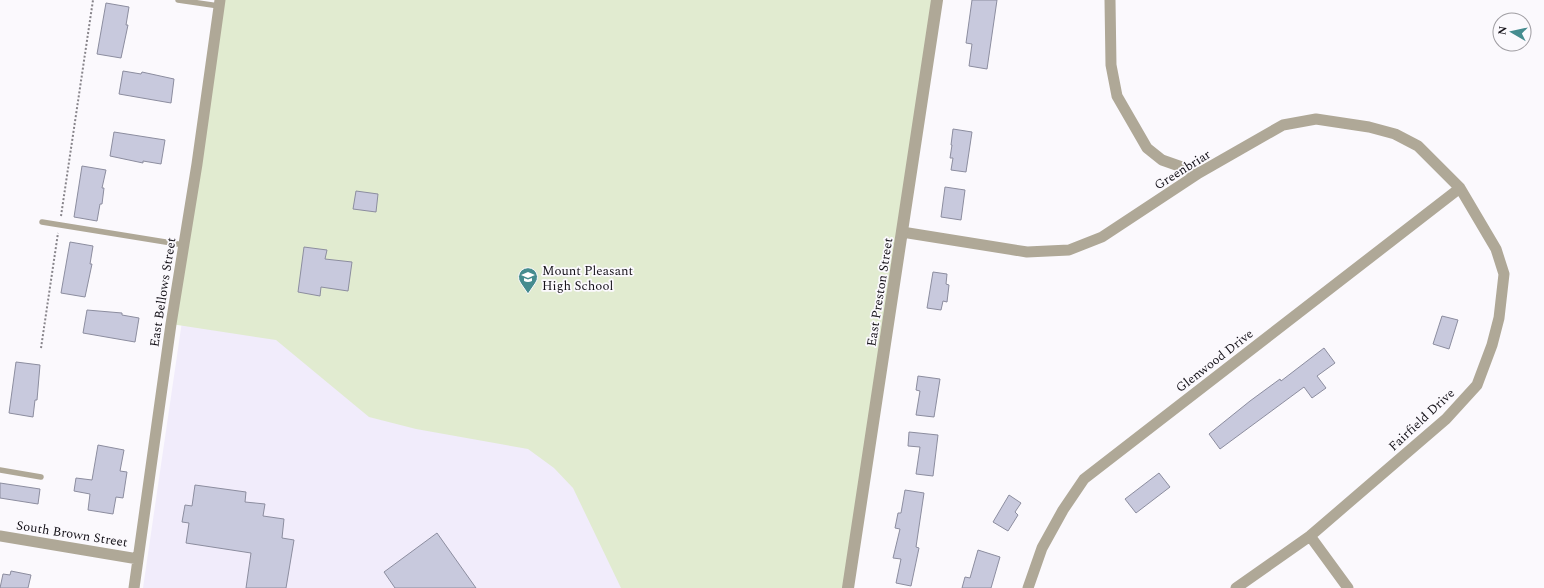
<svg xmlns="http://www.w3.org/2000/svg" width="1544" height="588" viewBox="0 0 1544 588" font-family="Spectral,serif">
	<rect width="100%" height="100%" fill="#fbf9fd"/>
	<path fill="#f1ecfb" d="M229,0L827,588H143Z"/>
	<path fill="#e1ebd0" d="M220,0H937L848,588H621L573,488L554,468L528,449L416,429L369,417L276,340L171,324Z"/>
	<path fill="#c8c9dd" stroke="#8c8d9f" d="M972,0H997L987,69L969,66L972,44L966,43Z
		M106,3L129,7L126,25H128L121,58L97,54Z
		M123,71L141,74L142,72L174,79L171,103L119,94Z
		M953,129L972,132L966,172L951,170L953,158H950L952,145H951Z
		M114,132L165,140L161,164L143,161V163L110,156Z
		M82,166L106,170L102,188H104L102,204H100L97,221L74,217Z
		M945,187L965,190L961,220L941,217Z
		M356,191L378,194L376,212L353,209Z
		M70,242L93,246L90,264H92L85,297L61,293Z
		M304,247L327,250L325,259L352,262L348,291L321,287L320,296L298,292Z
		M933,272L947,274L946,284L949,285L947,302L943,301L941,310L927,308Z
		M87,310L122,313V315L139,318L135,342L83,333Z
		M1442,316L1458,320L1449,349L1433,344Z
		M1324,348L1335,363L1317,376L1326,388L1312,398L1304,387L1220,449L1209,434L1250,401L1280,379L1281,381Z
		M16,362L40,365L37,400H35L33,417L9,413Z
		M918,376L940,379L934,417L916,415L920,391L916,390Z
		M909,432L938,435L933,476L916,474L920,447L908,446Z
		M98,445L124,450L120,471L127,472L123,498L116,497L113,514L88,510L90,494L74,491L76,478L92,480Z
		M1159,473L1170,487L1136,513L1125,499Z
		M0,483L40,489L38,504L0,498Z
		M195,485L246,492L245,502L265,504L263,516L284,519L282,538L294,540L286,588H246L251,553L186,543L189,523L182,522L185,505L192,506Z
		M905,490L924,493L916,547L919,548L911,586L896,583L901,559L893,558L900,529L895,528L898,513H901Z
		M1009,495L1021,503L1015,512L1018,515L1008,531L993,522Z
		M437,533L476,588H395L384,572Z
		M978,550L1000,557L991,588H962L965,577L970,578Z
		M11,571L31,575L28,588H0L3,574L10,575Z"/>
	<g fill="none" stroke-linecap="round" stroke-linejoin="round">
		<path stroke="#87848a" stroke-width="2" stroke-dasharray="2 2" stroke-linecap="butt" d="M61,216L93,0
			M41,348L58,233"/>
		<path stroke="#afa897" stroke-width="5.5" d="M178,0L219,6
			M42,222L184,245
			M0,470L41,477"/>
		<path stroke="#afa897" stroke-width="11" d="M1110,0L1111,65L1117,96L1147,148L1162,160L1199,173
			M902,232L1027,252L1069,250L1102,237L1199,173L1283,125L1316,119L1369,127L1395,134L1418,146L1460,188L1496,249L1504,274L1499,318L1492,345L1477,385L1446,419L1310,536L1236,588
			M0,536L138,559
			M1310,536L1348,588
			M134,588L171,324L197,164L220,0
			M1028,588L1042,548L1063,510L1084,479L1460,188"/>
		<path stroke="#afa897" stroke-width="12" d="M848,588L937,0"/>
	</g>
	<defs>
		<symbol id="school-pin" viewBox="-11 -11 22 30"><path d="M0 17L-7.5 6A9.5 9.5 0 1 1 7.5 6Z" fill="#458c8f" stroke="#fbf9fd"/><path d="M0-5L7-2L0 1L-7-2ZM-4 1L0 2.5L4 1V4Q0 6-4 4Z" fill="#fff"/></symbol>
	</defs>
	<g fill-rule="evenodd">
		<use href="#school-pin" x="517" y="266" width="22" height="30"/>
	</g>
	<g text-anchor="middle" stroke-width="3.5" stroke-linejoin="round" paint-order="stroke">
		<g font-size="13" fill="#151219" stroke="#fbf9fd">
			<text transform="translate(1182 169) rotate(-32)" y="5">Greenbriar</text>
			<text transform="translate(162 292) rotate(-81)" y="5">East Bellows Street</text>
			<text transform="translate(879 292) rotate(-81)" y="5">East Preston Street</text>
			<text transform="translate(1214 360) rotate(-38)" y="5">Glenwood Drive</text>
			<text transform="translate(1421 419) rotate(-43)" y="5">Fairfield Drive</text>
			<text transform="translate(72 533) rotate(9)" y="5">South Brown Street</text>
		</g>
		<g font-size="13" fill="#151219" stroke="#fbf9fd" text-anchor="start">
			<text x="542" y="275">Mount Pleasant<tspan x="542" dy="15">High School</tspan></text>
		</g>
	</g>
	<g transform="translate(1512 32) rotate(279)"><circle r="19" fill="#fbf9fd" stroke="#9f9da2"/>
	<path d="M0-3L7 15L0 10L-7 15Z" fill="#458c8f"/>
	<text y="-6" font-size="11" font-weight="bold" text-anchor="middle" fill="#151219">N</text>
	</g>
</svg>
